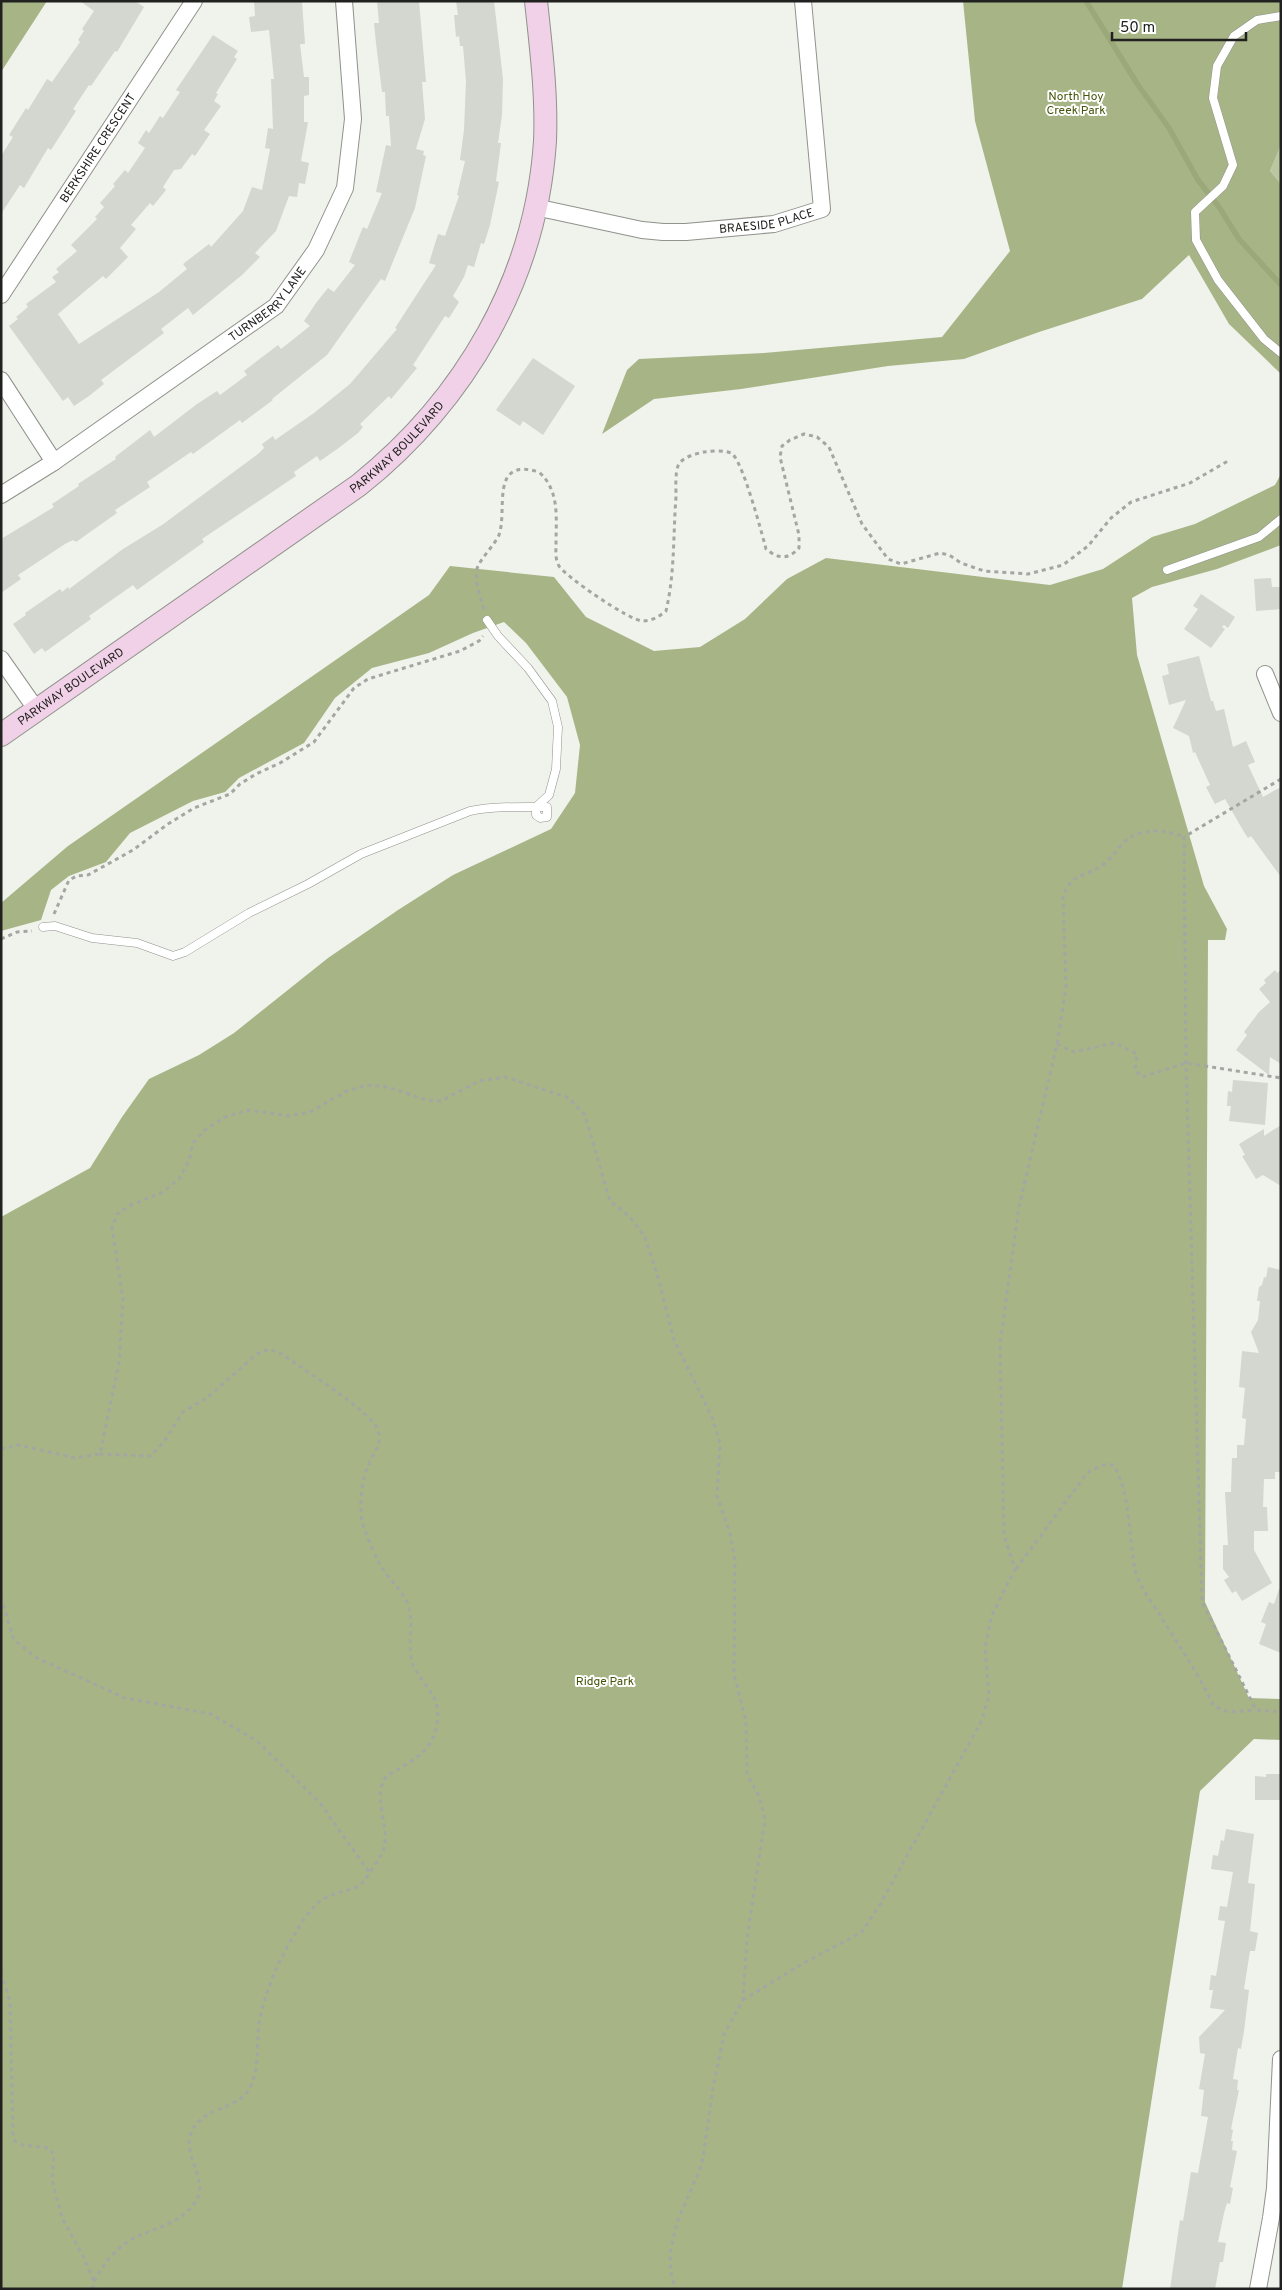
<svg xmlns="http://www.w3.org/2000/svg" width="1282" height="2290" viewBox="0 0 1282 2290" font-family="Overpass,sans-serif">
	<rect width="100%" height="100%" fill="#f0f2ec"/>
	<path fill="#bbc7a1" d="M1281,145V184L1270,171Z"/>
	<path fill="#a7b586" d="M1,1H47L1,72Z
		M963,1H1281V145L1270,171L1281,184V374L1229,324L1189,255L1142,299L1039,332L964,359L888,366L741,389L654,399L602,434L627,370L639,359L764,353L942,337L1010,251L975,121Z
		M1281,474V545L1217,569L1152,587L1132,598L1137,655L1204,886L1227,929L1225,940H1208L1205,1602L1249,1698L1281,1699V1740L1254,1739L1200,1791L1122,2289H1V1217L90,1168L122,1117L149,1079L199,1055L234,1033L328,958L398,910L453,875L551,829L575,793L580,745L567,697L526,643L504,622L473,633L429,653L372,668L335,698L304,743L239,778L225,792L193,801L130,833L106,862L69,876L51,890L41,920L1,931V903L68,846L429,595L450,566L554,577L586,617L654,651L700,647L745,619L787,579L826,558L1050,585L1103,569L1152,537L1195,524L1275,485Z"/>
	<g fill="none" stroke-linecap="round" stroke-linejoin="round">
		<path stroke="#9aa87a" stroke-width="5.5" d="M1086,1L1138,85L1169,128L1198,180L1219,207L1239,239L1281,285"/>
	</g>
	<path fill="#d4d6d0" d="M80,1H135L144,7L117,52L115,51L91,86L89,85L73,109L76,111L51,150L48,148L24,188L20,185L1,214V156L13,137L9,135L26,108L28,110L47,79L52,82L80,42L78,40L84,31L82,29L94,11Z
		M254,1H302L305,44H300L304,77H309V95L304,96V122H308L301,161L309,163L305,184L299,183L297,197L289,196L276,231L255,253L260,257L242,275L193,315L188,308L161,329L164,333L101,380L104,384L89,396L74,406L68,397L63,401L9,326L18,319L16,317L28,307L26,304L56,282L52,277L59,272L56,269L77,251L71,245L97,219L95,217L104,207L100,203L115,186L113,184L125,170L128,173L145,148L138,143L146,130L149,133L160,116L163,118L180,92L176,90L213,35L238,51L234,57L237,59L216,93L218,94L214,101L221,106L204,130L210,134L199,150L195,156L192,154L181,169L174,170L163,187L166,190L153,206L150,203L131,225L136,229L120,248L128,257L106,279L103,276L58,314L79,344L159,292L187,269L183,264L209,244L211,247L243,211L252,187L262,190L270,149L265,148L268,128L273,129L271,79H274L269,30L251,32L249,17L255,16Z
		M377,1H419L426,82H422L425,119L416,149L424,151L423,155L426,156L415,208L385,281L381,279L327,355L272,399L273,400L242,423L240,420L193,454L191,452L147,482L150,487L115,510L117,513L76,542L73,540L65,544L18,575L21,579L1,593V539L54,507L52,504L79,486L78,484L116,459L115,457L150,430L154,437L197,404L217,391L220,395L247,375L244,371L278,345L281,349L310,326L304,321L316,303L328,288L334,292L355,265L349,262L363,227L367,229L382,193L376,192L386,145L391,146L389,116H386L385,92H382L376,43L374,23H379Z
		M456,1H494L503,79L502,115L498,143H501L496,181L499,182L490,225L484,244L481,243L474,267L468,265L464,277L453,296L459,302L449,318L445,316L413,365L417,368L391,399L389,396L360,424L363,427L358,433L340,447L320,461L317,456L294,472L296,476L202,539L204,542L137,590L133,585L89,616L91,619L45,652L42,648L34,654L13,624L26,615L25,613L60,589L62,592L68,587L69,589L123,549L162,525L258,454L264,448L262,444L273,436L275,440L314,413L350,384L397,329L395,328L436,265L429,263L438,234L445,236L459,196L457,195L465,161L460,160L464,130L466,81L463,46H460L459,36L456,37L454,15H458Z
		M533,358L575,386L543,435L523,421L520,426L496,410Z
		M1271,578L1272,587H1281V609L1256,611L1254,579Z
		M1201,594L1235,617L1228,628L1224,625L1222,627L1225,629L1211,648L1184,629L1198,609L1193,606Z
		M1199,656L1211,701H1213L1216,711L1224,709L1233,747L1246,741L1255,762L1248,765L1263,797L1281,787V877L1251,836L1248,838L1244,832L1225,799L1215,804L1206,787L1210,785L1195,752L1193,753L1189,736L1173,728L1186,700L1169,705L1162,676L1169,674L1167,664Z
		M1275,970L1277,973L1281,970V1064L1270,1057L1269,1075L1236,1050L1247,1035L1244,1032L1259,1012L1270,1002L1259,989L1266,983L1264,980Z
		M1233,1080L1268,1083L1265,1125L1229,1121L1231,1106H1227L1228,1091L1232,1092Z
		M1281,1125V1186L1263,1175L1256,1179L1242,1156L1245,1155L1239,1144L1264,1129V1136Z
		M1268,1267L1281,1270V1472H1275V1479H1264L1263,1507H1267L1268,1531H1254V1550L1272,1583L1242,1601L1236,1591L1232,1593L1224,1580L1229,1577L1223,1569V1545H1228L1225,1492H1231L1232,1458H1237V1445H1244L1246,1419L1242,1418L1245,1388L1239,1387L1242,1351L1259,1353L1251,1332L1258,1320L1260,1301H1257L1259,1287L1262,1285L1264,1277L1266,1278Z
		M1279,1589H1281V1653L1259,1644L1266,1624L1261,1622L1269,1602L1274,1604Z
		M1266,1774H1281V1800H1255V1776L1266,1777Z
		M1226,1829L1254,1834L1248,1883L1255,1884L1250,1931L1258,1933L1255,1951H1250L1244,1989L1249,1990L1244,2031L1241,2049L1238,2048L1233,2079L1238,2080L1237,2090H1239L1231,2129L1233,2130L1231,2141H1233L1232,2150L1237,2151L1230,2187L1233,2188L1230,2204L1227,2203L1224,2213L1218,2242L1226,2243L1223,2262H1220L1215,2289H1170L1180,2220L1183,2221L1191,2172L1198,2173L1208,2117L1201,2116L1204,2090L1199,2089L1205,2054L1200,2053L1199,2037L1225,2010L1210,2008L1213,1990H1209L1211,1975L1216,1976L1225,1921L1218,1920L1220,1906L1227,1907L1233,1872L1211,1869L1213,1855L1218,1856L1221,1840L1224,1841Z"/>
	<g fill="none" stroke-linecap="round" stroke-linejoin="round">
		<defs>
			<path id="lane" d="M1281,16L1257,20L1234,36L1217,66L1213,98L1233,165L1223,186L1195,212L1196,240L1218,280L1264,339L1281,353
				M1167,570L1259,537L1281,519
				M43,927L55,926L92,938L137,943L173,956L185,952L249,913L308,884L361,854L470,811C495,806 522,807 547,807V817L540,818L536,815V807L549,795L556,769L558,727L552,701L528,668L498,636L487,620"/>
			<g id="street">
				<path id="s1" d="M535,207L642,230L663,232H686L774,224L822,209L803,1"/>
				<path id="s2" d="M1,295L194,1"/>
				<path d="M1,380L54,462"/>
				<path id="s3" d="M1,495L54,462L276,306L316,250L345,188L353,119L344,1"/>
				<path d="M1,659L36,709"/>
				<path d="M1265,674L1281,713"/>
				<path d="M1258,2289L1271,2218L1275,2188L1281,2059"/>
			</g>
			<g id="secondary">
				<path id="s4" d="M1,735L359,485C465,400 536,279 545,141C547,95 541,48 536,1"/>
			</g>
		</defs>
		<use href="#lane" stroke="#90928c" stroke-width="9"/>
		<use href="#street" stroke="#90928c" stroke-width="18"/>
		<use href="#secondary" stroke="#90928c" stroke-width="24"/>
		<path stroke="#a4a6a1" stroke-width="3" stroke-dasharray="4 4" stroke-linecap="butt" d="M484,609C480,596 472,576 479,564C485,554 494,545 499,535C508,509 489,457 539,472C560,491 556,518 556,544C556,551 555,560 559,566C566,577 629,620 642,621C651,621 659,617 666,611C675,573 673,535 676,497C676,488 675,474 678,466C682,457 695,454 704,452C712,451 723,450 731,453C742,458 762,534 766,549C778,559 788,560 799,548V535L780,457L782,446L790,440L804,434L817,437L829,447L862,524L888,559L901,564L940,553L949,555L961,563L984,571L1028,574L1063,565L1088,546L1111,518L1131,502L1190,483L1228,461
			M1281,779L1184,837L1186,1063L1202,1602L1256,1710L1281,1712
			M54,914L69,880L77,876L88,875L133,850L168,824L194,808L230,794L240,784L256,774L280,763L314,742L354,688L368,679L460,651L479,641L483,636
			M1,939L17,932L32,931
			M1057,1044L1074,1052L1115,1043L1137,1054L1135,1070L1142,1077L1186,1063L1281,1078
			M1,1449L19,1445L75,1458L100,1454L119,1363L123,1299L112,1228L117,1214L131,1205L161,1193L179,1179L189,1161L193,1143L206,1129L225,1117L249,1110L289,1116L310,1112L347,1091L367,1085L388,1087L426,1100L441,1101L479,1081L505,1077L569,1098L585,1115L610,1201L629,1216L645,1237L657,1274L674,1340L712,1417L720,1443L717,1496L730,1533L735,1562L734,1674L746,1721L747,1774L759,1796L765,1819L747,1939L743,2000L724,2034L713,2088L702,2164L677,2222L670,2253L671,2273L675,2289
			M1016,1569L1087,1473L1102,1465H1113C1130,1486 1129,1542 1135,1569C1139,1587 1153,1604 1163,1620C1181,1648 1199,1676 1214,1706L1228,1712L1256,1710
			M1,1597L14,1640L37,1658L125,1698L211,1714L257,1741L320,1803L369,1872
			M1,1973L10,2001L13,2136L15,2141L23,2145L49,2148L54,2155L52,2180L62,2218L83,2256L94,2281
			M743,2000L802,1964L862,1932L881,1903L982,1720L989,1695L985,1648L992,1615L1015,1569L1004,1535L1000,1344L1019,1207L1057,1044L1066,987L1063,896C1071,875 1080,878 1098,868C1109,862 1114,853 1122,844C1138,827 1165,829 1184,837
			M92,2289C97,2270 115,2249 132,2239C153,2228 183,2223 196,2201C209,2179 182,2155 191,2133C202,2106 237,2111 250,2088C260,2067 256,2046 259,2024C264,1993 279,1959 296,1932C302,1922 312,1906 322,1900C333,1892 349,1892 360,1885C365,1881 380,1858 383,1851C392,1831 370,1794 387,1776C390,1774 394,1772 397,1770C417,1758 433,1749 437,1724C441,1693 425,1690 414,1667C406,1650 414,1626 409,1608C405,1593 391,1582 383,1569C376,1559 365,1533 362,1521C359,1502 362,1480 369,1463C374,1452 383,1443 378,1430C372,1412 301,1368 282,1354L269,1349L257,1354L208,1397L183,1412L163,1443L150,1456L100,1454"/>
		<use href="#lane" stroke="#fff" stroke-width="8"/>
		<use href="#street" stroke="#fff" stroke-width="16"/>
		<use href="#secondary" stroke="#f1d1e7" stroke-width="22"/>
	</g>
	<g text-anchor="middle" stroke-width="4" stroke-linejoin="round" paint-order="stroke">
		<g font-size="12" fill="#44550a" stroke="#fff">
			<text x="1076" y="100">North Hoy<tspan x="1076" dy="14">Creek Park</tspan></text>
			<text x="605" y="1685">Ridge Park</text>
		</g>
		<g font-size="12" fill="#212220" stroke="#fff">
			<text dy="4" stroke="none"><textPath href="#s2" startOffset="176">BERKSHIRE CRESCENT</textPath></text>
			<text dy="4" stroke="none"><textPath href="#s1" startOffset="235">BRAESIDE PLACE</textPath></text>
			<text dy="4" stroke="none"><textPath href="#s3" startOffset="329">TURNBERRY LANE</textPath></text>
			<text dy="4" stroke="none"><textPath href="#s4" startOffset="490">PARKWAY BOULEVARD</textPath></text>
			<text dy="4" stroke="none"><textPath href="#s4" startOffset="85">PARKWAY BOULEVARD</textPath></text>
		</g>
	</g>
	<rect width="1282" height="2290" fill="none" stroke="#212220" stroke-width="5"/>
	<path d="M1112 32v8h134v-8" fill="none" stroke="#212220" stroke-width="2.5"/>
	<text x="1120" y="32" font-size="15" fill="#212220" stroke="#ffffff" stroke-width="4" paint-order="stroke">50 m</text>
</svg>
